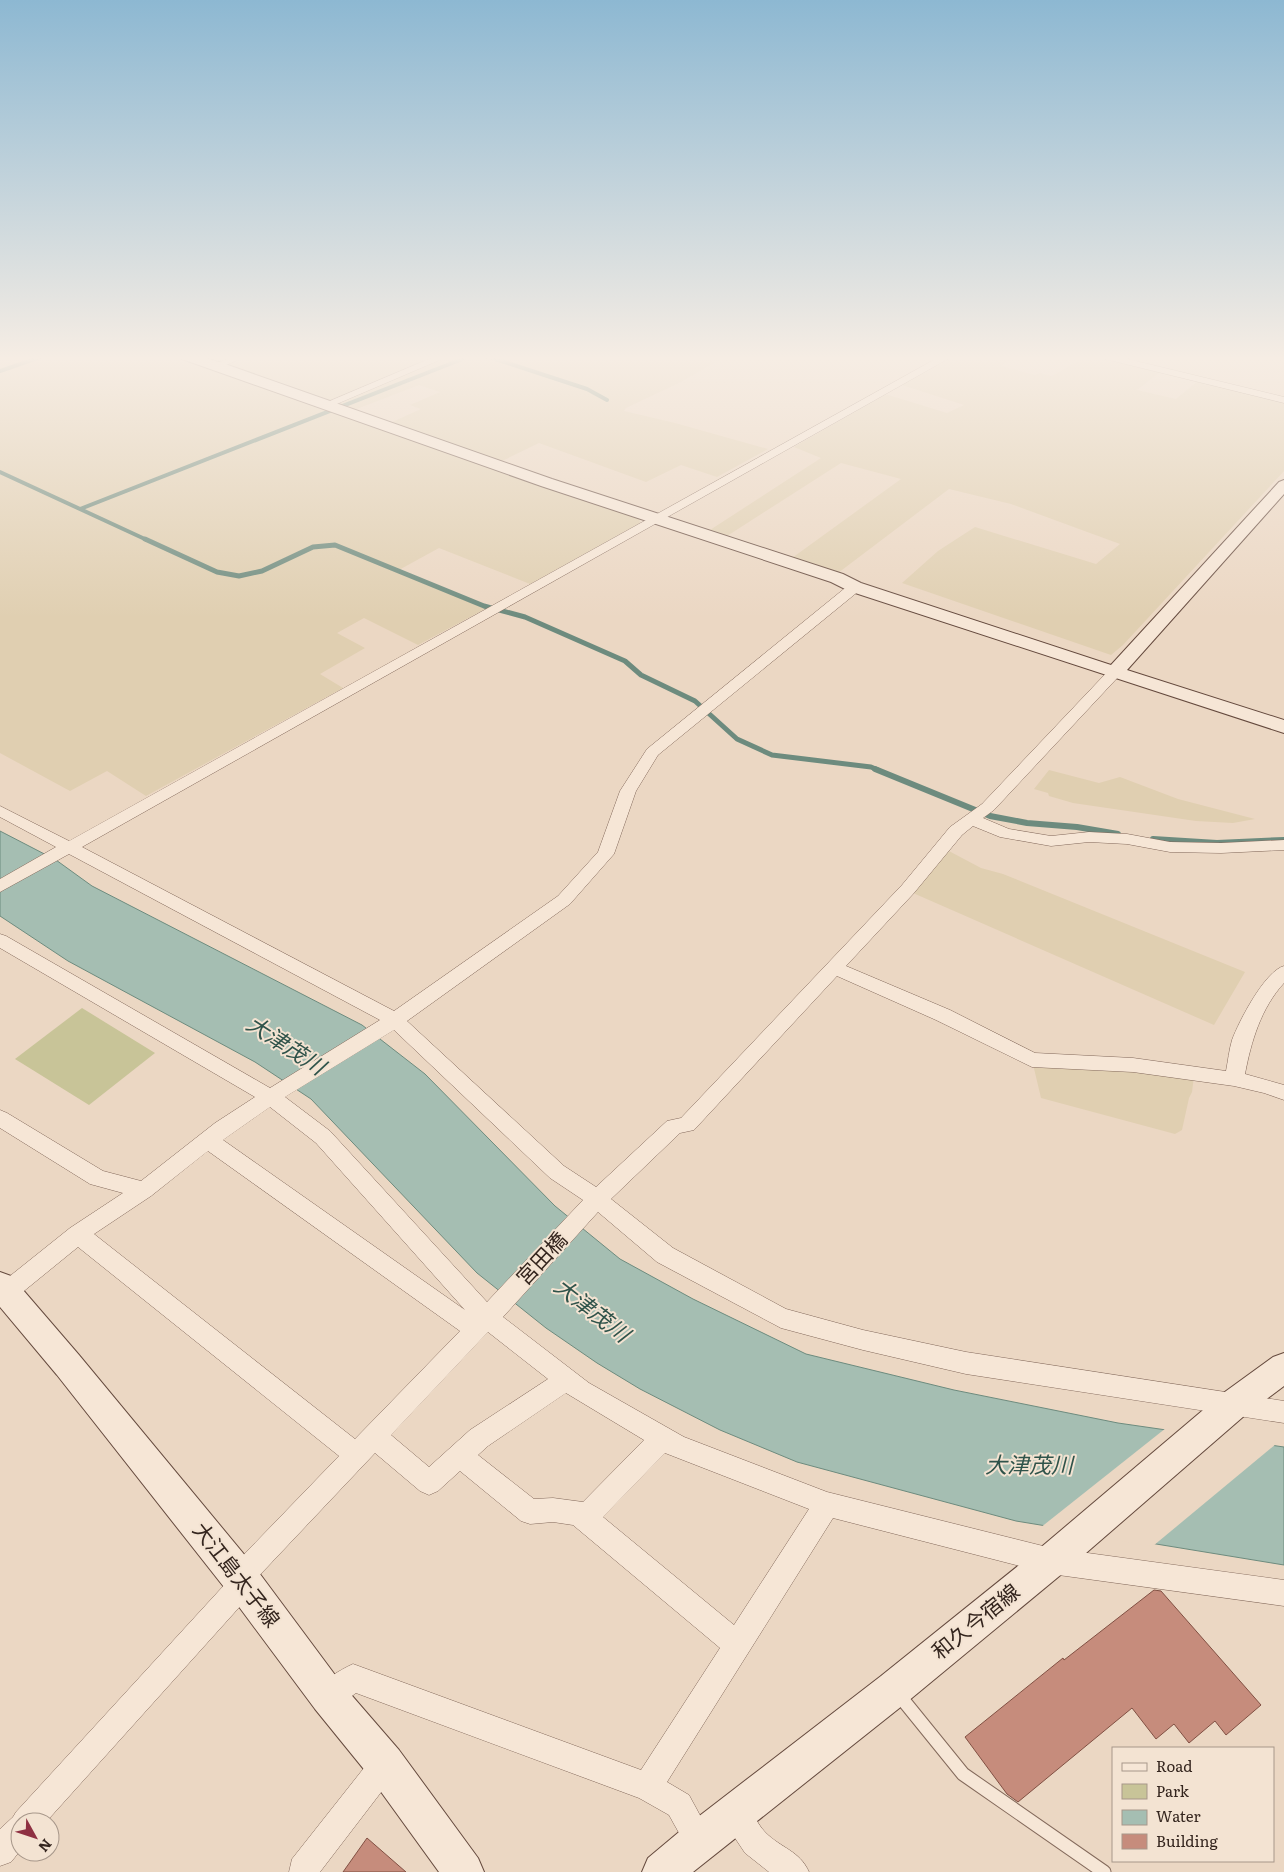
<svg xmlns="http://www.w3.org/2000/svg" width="1284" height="1872" viewBox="0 0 1284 1872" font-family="Literata,'Noto Sans JP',serif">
	<rect width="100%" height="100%" fill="#ebd7c3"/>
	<path fill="#e0cfb1" d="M0,356H177L243,377L639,516L640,523L530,584L439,548L397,571L485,609L418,645L364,618L337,633L365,648L320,674L343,688L146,796L107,771L70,791L0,753Z
		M201,356H720L715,359L717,361L681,382L626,408L624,411L675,423L768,449L717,477L681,465L646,482L539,443L500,462L390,423L421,409L410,405L440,392L419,385L354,410Z
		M956,356H1016L1001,366L1035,375L1040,373L1052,376L1087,356H1094L1161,371L1137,390L1176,399L1199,380L1284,402V471L1123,645L1111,655L902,583L938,551L975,527L1096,564L1120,544L1011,504L949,489L838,573L792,558L901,479L841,463L727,536L710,530L821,458L794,447L885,394L947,413L964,405L902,385Z
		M1049,770L1099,783L1120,777L1178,799L1255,819L1233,823L1196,821L1073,803L1049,796L1048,793L1034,789Z
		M947,850L981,868L1003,874L1245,972L1214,1025L913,893Z
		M1032,1060L1194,1076L1192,1092L1189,1098L1182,1130L1175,1134L1041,1098Z"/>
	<path fill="#c8c498" d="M82,1008L155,1053L89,1105L15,1059Z"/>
	<path fill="#a5beb2" stroke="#6d8b7e" d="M0,831L56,860L92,886L362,1025L425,1074L555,1206L620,1259L693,1299L806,1354L954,1390L1118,1423L1284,1447V1565L1016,1521L797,1462L720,1430L640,1389L597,1363L546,1328L477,1273L311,1099L255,1062L68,961L0,916Z"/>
	<path fill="#ebd7c3" d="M1166,1428L1276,1444L1153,1546L1040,1528Z"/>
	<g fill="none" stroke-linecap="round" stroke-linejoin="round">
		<path stroke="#6d8b7e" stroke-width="4" d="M486,356L587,389L607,400
			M0,371L43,356
			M0,472L147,540
			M80,509L470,356"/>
		<path stroke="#6d8b7e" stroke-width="5" d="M145,539L217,572L239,576L262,571L313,547L335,545L484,606L525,617L625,661L641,675L695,701L737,739L772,755L871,767L878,770"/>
		<path stroke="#6d8b7e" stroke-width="6" d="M875,769L990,816L1027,823L1077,827L1118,834
			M1153,839L1217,843L1284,840"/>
	</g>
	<path fill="#c68c7c" stroke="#815043" d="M1154,1590L1161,1591L1261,1705L1226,1735L1215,1721L1189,1743L1174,1724L1156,1739L1132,1708L1018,1802L1007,1794L965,1737L1063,1658L1064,1660Z
		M367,1838L406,1872H343Z"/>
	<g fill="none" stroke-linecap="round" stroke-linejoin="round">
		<defs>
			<path id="lane" d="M899,1695L963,1774L1104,1872"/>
			<path id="street" d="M234,356H247L221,367H215L213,365Z
				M436,356H449L332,406H324L323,404Z
				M941,356H953L82,847L394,1011L558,896L598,852L620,791L647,749L850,584H860L861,587L860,590L658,755L636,791L614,854L570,904L407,1021L564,1166L596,1187L667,1121L681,1118L902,885L950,827L982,804L1110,669H1120L1122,672L1120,675L994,810L983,818L1009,829L1051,836L1089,832L1127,834L1170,842L1221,843L1284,840V850L1221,853L1170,852L1127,844L1089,842L1051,846L1000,837L973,826L962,835L914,893L846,966L950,1010L1035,1053L1133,1058L1226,1071C1228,1061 1229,1050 1232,1040C1239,1021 1265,971 1284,966V983C1261,1008 1251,1042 1245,1074L1284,1085V1100L1264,1093L1234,1086L1133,1072L1032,1067L936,1020L837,976L694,1130L680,1133L611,1199L673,1248L786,1309L863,1330L966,1352L1284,1401V1423L966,1374L863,1350L781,1328L657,1262L598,1212L503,1317L589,1383L684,1437L827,1492L1051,1548L1284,1580V1606L1051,1574L833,1518L667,1782L689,1795L714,1841L709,1851L699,1856L689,1851L669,1815L639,1798L356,1693L338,1706L328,1710L318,1706L314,1696C321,1681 338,1671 353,1664L641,1770L720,1648L573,1525L553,1522L530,1524L521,1521L460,1471L438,1491L429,1495L420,1491L375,1453L256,1579L257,1583L253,1592L46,1822H20V1851L11,1862L0,1866V1829L13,1817L16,1812L227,1582L226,1578L230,1569L339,1456L78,1247L8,1304L0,1307V1284L70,1228L123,1193L90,1184L0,1128V1110L7,1113L103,1171L141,1181L215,1123L255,1097L0,948V934L6,936L270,1088L380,1020L69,854L0,892V879L56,847L0,817V806L69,841ZM394,1030L550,1178L583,1200L487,1302L330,1131L285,1097ZM270,1107L316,1143L465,1310L223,1140ZM208,1151L460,1331L355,1439L94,1234L151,1196ZM488,1332L548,1379L470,1430L429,1467L391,1435ZM566,1393L644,1440L583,1502L553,1498L534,1499L478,1455L488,1446ZM665,1453L809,1509L734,1625L603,1517Z
				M1099,356H1115L1284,397V403L1101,358Z
				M385,1750L395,1754L399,1764L395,1774L320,1872H289L292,1859L375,1754Z
				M735,1798C754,1806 753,1820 766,1833C781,1848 800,1851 809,1872H769L745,1853L725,1823L720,1813L725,1803Z"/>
			<path id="secondary" d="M180,356H199L225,364L552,479L843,574L861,583L1111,665L1279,482L1284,480V494L1127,670L1284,720V733L849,591L831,582L541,486L182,359Z
				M0,1272L11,1276L79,1355L257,1570L341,1683L399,1750L478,1858L484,1872H439L371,1778L315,1709L231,1596L57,1375L0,1307Z
				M1284,1353V1386L1244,1416L1063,1573L907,1702L693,1872H642L648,1858L685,1827L881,1676L1039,1549L1222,1394L1273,1357Z"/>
		</defs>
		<use href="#lane" stroke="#83695b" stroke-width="15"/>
		<use href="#street" stroke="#83695b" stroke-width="1"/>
		<use href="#secondary" stroke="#654a3e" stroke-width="2"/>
		<use href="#lane" stroke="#f6e6d6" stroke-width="13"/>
		<use href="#street" fill="#f6e6d6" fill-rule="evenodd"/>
		<use href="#secondary" fill="#f6e6d6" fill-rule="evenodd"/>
	</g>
	<linearGradient id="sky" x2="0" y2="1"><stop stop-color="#8db8d2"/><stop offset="0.58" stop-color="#f6ede4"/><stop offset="1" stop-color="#f6ede4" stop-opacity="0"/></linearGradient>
	<rect width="1284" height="618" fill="url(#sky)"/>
	<g text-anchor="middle" stroke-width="4" stroke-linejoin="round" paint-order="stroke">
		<g font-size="21" fill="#34251e" stroke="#f3e3d2">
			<text transform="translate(542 1259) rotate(-47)" y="7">宮田橋</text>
			<text transform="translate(236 1575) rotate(52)" y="7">大江島太子線</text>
			<text transform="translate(976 1622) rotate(-39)" y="7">和久今宿線</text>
		</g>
		<g font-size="22" font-style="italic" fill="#2f534a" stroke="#f3e3d2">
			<text transform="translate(286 1045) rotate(33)" y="8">大津茂川</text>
			<text transform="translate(592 1310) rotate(38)" y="8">大津茂川</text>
			<text x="1029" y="1473">大津茂川</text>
		</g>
	</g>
	<rect x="1112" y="1747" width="162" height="115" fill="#f3e3d2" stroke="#a7978a"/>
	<rect x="1122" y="1763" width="25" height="8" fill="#f6e6d6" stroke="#a7978a"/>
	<text x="1156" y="1772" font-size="15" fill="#34251e">Road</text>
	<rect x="1122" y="1784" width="25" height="15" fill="#c8c498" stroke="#a7978a"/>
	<text x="1156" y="1797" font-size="15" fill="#34251e">Park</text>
	<rect x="1122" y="1810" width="25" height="15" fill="#a5beb2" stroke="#a7978a"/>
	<text x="1156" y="1822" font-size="15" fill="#34251e">Water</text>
	<rect x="1122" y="1834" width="25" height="15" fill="#c68c7c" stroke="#a7978a"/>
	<text x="1156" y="1847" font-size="15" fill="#34251e">Building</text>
	<g transform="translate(35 1837) rotate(130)"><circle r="24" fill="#f3e3d2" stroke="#a7978a"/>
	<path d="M0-4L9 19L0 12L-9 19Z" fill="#8e3042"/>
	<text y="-8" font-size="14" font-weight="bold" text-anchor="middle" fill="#34251e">N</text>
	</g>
</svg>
